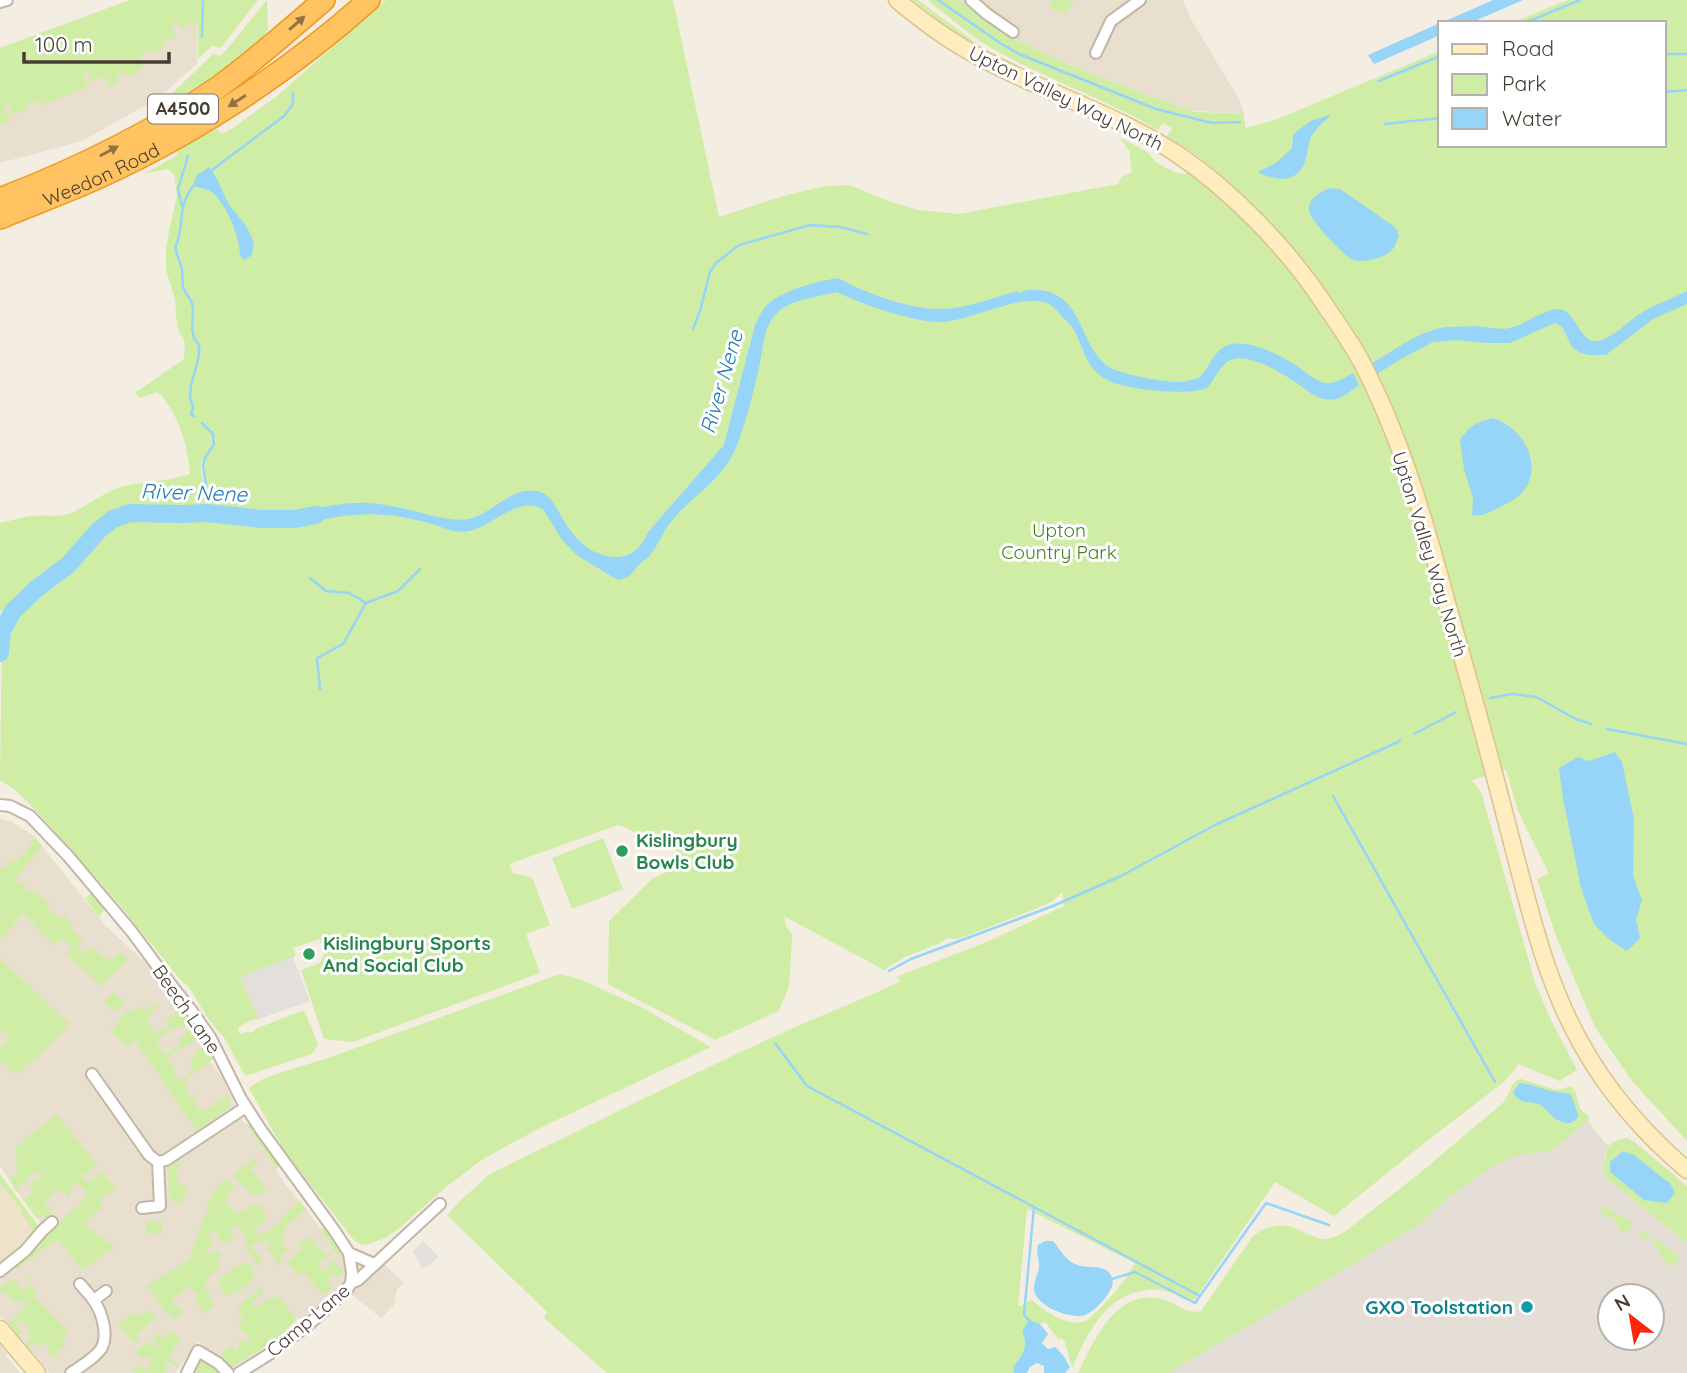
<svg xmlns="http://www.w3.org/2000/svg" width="1687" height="1373" viewBox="0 0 1687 1373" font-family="Quicksand,sans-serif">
	<rect width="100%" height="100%" fill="#f3ede2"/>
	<path fill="#e8dfcf" d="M130,0H198L197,64L157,99L82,141L0,163V48Z
		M959,0H1183L1192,21L1240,101L1244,113L1193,111L1132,89L1065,63L1008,35Z
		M0,819L12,822L35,837L104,924L156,973L171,993L167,998L223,1080L244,1124L254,1135L285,1184L306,1209L320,1229L328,1220L349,1253L374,1264H384L404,1283L397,1289L394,1305L381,1318L353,1296L351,1284L320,1315L297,1319L278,1338L232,1368L198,1342L175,1373H50L0,1316V1275L40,1242L48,1232L23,1200L0,1166Z
		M0,1343L6,1351V1356L20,1373H0Z"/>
	<path fill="#e5ded7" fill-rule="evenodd" d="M1588,1121L1605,1143L1610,1145L1605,1153L1604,1176L1687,1244V1373H1117L1141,1354L1202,1331L1494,1142L1571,1135ZM1610,1296H1652V1338H1610Z"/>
	<path fill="#eee2ca" d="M0,1174L39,1227L23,1249L0,1265Z"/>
	<path fill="#d0eda5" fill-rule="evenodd" d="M130,0H258L221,48L212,46L198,59V23H189L185,28L181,30L177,22L172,24L176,37L163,42L165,48L152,52L149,51L140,56L144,67L139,69L140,73L127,78L125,73L122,74L120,72L117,74L119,80H117V83L109,86L106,76L91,82L88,72L83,73L88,88L67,95L44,105L42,101L36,103L35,101L25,105L27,110L13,115L9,103L5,104L10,118L8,119L9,122L0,125V48Z
		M267,0L268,30L263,38L228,67L169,112L163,102L213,54L221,56Z
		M386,0H673L719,217L783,196L825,186L849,185L891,202L918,210L959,214L1118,184L1122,177L1132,172L1129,150L1119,137L1147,152L1157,163L1177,173L1185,174L1202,159L1167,136L1172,128L1163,123L1158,130C1102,97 1039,77 983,43C964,31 946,14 928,0H959L1008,35L1065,63L1132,89L1195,112L1244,113L1245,128L1275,120L1440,51V145H1664V23H1511L1568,0H1687V1141L1632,1081L1595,1027L1556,936L1537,879L1549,874L1518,811L1506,769L1470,781C1477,783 1479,789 1482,795L1535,983L1552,1022L1577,1070L1559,1081L1519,1064L1505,1081L1422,1145L1334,1216L1275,1182L1196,1298L1189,1301C1182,1299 1176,1294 1169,1292C1162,1290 1154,1289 1148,1290C1105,1294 1088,1333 1072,1368L1065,1342L1061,1338L1059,1340L1045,1322L1040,1324L1029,1321C1018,1335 1025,1331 1025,1344C1025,1352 1018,1361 1013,1367L1014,1373H607L544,1318L547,1312L447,1215L461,1200L490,1174C583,1129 675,1082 769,1039C813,1018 858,1002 901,981L896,977L989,941L1064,906L1062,892L1053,901L1033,910L961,938L954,939L948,938L940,943L903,958L884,970L784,916L786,926L792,934L791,959L789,986L779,1011L715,1040L608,984L609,921L652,879L688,862L685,856L681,855L672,847L646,839L625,827L618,825L509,864L513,873L531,877L534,882L550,925L526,934L540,973L353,1042L324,1039L301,970L320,963L325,953L319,939L293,948L296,956L240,977L259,1019L251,1020L238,1028L240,1034L246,1032L249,1033L254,1031L255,1029L301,1011L305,1012L318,1044L312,1054L245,1076L225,1039L209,1020L189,987L180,979L108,891L27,801L15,790L0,780L2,631L13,611L25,598L68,565L99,530L113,519L130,513H207L208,498L203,466L205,459L202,461C199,474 207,489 205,505L202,508L126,510L109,518L88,538L63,564L36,583L22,595L10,610L2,611L0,612V523C11,521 20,517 31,516C44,514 56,518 68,514C87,507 102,493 121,487C144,481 168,482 190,474C188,445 178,413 158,392L139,398L135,393L184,359L185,343L177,327L175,299L166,270V248L171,221L177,196L174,174L167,169L143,174L178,155L176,150L217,129L221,134L233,128L276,97ZM1027,1209L1135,1263C1125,1282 1110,1299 1094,1314C1091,1316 1089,1319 1086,1321C1068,1328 1044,1311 1032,1300L1018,1307Z
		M913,0H918L984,49L950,30Z
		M1054,0H1075L1065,14L1053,10L1049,6Z
		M35,837L42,846L14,881L19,884L21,881L26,884L24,887L29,891L30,890L45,899L49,904L47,906L58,919L64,914L66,915L65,917L74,927L72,929L83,941L77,947L84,953L91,947L107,960L111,957L113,959L120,952L129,959L101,986L69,956L66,958L64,956L72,948L62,938L53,945L23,913L0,941V866L3,869L11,860L15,862L25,853Z
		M603,838L623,889L572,909L552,858Z
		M92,892L104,905L105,908L99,917L85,898Z
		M0,959L69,1023L59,1036L17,1075L0,1060V1047L10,1038L2,1031L0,1033Z
		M560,974L582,980L643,1008L711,1047L540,1128L483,1159L446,1187L397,1230L385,1238L366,1245L360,1244L353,1239L283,1149L249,1088L261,1080L279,1073L328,1058Z
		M113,992L125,1002L115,1012L104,1002Z
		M155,1003L158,1006L148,1018L150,1020L147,1022L156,1034L170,1025L167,1021L173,1016L177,1009L183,1007L192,1018L184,1026L173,1028L156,1040L165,1054L180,1044L178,1040L188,1030L197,1026L203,1035C193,1044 178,1049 166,1057L171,1065L173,1064L175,1067L173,1069L177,1079H180L193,1071L189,1063L192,1061C196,1051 197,1047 208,1044L215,1056L210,1062L183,1080L190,1091L187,1093L189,1097L199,1091L200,1092L193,1097L196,1102L195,1103L198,1109L200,1108L203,1111L229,1095L230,1104L228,1109L196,1131L134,1039L127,1047L111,1031L128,1009L134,1012L139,1006L148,1011Z
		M1521,1079L1557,1090L1571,1086C1582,1097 1572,1106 1589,1116L1588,1121L1551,1151L1518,1155L1493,1166L1448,1198L1419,1225L1169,1373H1078C1094,1339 1118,1285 1165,1300C1177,1304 1188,1315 1201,1311L1253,1236C1267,1225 1284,1222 1300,1230C1307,1233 1314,1237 1321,1239C1331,1240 1339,1235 1347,1230L1420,1173L1504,1102L1513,1084L1517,1080Z
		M57,1114L97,1165L82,1176L87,1183L102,1173L116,1188L99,1200L103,1207L83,1224L115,1247L81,1270L58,1239L43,1249L17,1270L15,1267L19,1259L40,1242L50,1230L82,1202L86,1194L84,1189L78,1183L70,1189V1199L58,1189L44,1205L52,1214L47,1219L42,1214L37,1218L23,1200L34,1192L29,1184L42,1176L39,1171L26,1180L27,1182L18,1184L17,1193L8,1177L17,1176L16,1147Z
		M244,1123L251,1125L255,1129L283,1164L276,1169L254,1135Z
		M1628,1138L1636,1143L1687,1186V1244L1604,1176C1605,1156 1603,1140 1628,1138Z
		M256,1158L258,1161L250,1168L265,1187L266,1190L260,1196L258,1194L252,1195L232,1175Z
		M177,1161L180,1165C172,1182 177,1179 188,1190L180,1204L169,1198L168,1168Z
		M0,1174L39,1227L35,1233L21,1212V1209L0,1183Z
		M228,1178L233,1185V1191L230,1190L226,1204L231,1206L230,1210L240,1213L254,1205H260L263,1208L266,1219L256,1229V1232L258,1235L264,1231L266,1233L300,1201L306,1209L287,1225L282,1241L288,1249L279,1258L282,1262L279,1265L272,1257L274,1255L266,1249L271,1245L266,1240L262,1244L258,1241L251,1247L263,1261L258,1265L245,1246L248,1240L238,1225L229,1231L234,1238L223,1244L215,1231L208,1235L213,1245L208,1250L209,1255L218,1251L221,1256L216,1259L221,1266L208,1278L205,1286L215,1305L211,1306L206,1315L194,1300L198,1295L188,1285L172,1301L183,1312L175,1320L165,1311L147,1286L190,1259L213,1191Z
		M1603,1206L1630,1221L1632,1223C1632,1229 1627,1231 1623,1235L1611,1215L1605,1218L1600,1210Z
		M147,1221H160L162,1228L161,1233L146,1234Z
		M329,1227L346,1258V1264L336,1251L318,1264L325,1273L330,1270L327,1265L333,1260L340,1269L343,1267L344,1269L338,1277L335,1274L327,1280L332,1287L323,1295L303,1272L297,1275L287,1262L302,1249L298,1244L310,1237L315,1241L314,1246H319L326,1256L335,1250L320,1230Z
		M1642,1229L1679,1256V1260L1668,1267L1650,1236L1644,1239L1640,1232Z
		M242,1263L251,1265L253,1268V1279C246,1287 238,1291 229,1296C206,1282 229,1271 242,1263Z
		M29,1275L30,1277L27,1280L37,1293L34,1296L65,1328L68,1334L61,1343L66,1349L65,1351L61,1347L56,1352L59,1355L53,1358L47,1351L50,1348L44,1342L38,1347L34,1343L29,1348L25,1344L32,1338L27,1333L29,1329L21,1320L15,1324L24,1335L20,1339L8,1324L27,1304L22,1299L16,1304L4,1292L0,1294V1288L8,1282L9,1283L14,1279L22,1290L29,1285L25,1279Z
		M261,1287L264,1292L251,1302L255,1308L269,1298L280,1297L297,1319L278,1338L232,1368L218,1357L231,1346L236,1351L240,1347L236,1343L240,1339L244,1344L250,1339L237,1325L244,1319L236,1309Z
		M147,1310L150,1311L157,1317L136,1334L140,1339L134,1343L119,1325L134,1313L139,1315Z
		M170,1331L182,1340L171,1352L173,1353L170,1358L180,1366L178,1368L169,1361L164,1366L168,1369L165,1373H132L139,1365L147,1371L151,1366L148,1363L151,1359L147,1356L143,1360L134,1352L149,1341L154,1347L158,1344L153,1338L158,1333L163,1338Z
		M200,1358L206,1360L223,1373H188Z"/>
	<path fill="#e3dfdb" d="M293,957L310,1001L259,1019L240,977Z
		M423,1241L438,1256L431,1264L422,1268L413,1251Z"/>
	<path fill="#96d4f8" d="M1493,0H1523L1470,23H1441Z
		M1440,23V35L1374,64L1368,55Z
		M1329,115L1331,116C1323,121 1316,129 1311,137C1308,144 1308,152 1306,159C1298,184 1279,181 1259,173V171L1276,163L1292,148L1293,136L1296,132L1311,121Z
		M209,167C218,177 222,191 228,203C235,213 251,229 253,241C255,250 252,257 244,260L240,255C240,238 227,206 214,194C209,189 200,188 193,186L197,175Z
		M1330,188L1340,189L1395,227L1399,235C1397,240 1396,246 1392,250C1385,258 1361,264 1351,259C1342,253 1309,220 1309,210C1308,198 1322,191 1330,188Z
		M838,278C869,295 918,313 953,308C973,306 998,296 1017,291L1019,293C1027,289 1035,289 1045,291C1084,299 1080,348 1109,367C1122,375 1167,383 1183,382C1188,381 1193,379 1199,378C1208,369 1212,356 1222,348C1241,335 1277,353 1294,364C1304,370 1316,383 1327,383C1336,384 1345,377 1353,373L1359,385C1352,390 1344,397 1336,399C1318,403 1306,388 1292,380C1277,370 1243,350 1227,362C1218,369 1214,380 1207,388C1187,396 1132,390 1112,382C1104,379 1096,373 1091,366C1083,354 1080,339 1072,327C1069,323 1064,319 1061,315C1057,311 1054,307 1049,304C1023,291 970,322 939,322C910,321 863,305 837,292C818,297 791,299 777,313C764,325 763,347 760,363C754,390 744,433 732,456C718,483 684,502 667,527C661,536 657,547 650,555C647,559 642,561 638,566C630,575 631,577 618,580L578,556L562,540L543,509C516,495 493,527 469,531C456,534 445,528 432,524C418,520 401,516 385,515C354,512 325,519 295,525V512C315,509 337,503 358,503C368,502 380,504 390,506C413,509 448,523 469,519C492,514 511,486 537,491C553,495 556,509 564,521C577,542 594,558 619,557C636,555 642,545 649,531L724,445L755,325C759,318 761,311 766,306C780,291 818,281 838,278Z
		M1687,291V304L1653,319L1606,355C1597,355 1583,356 1576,350C1565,342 1569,328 1555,323L1510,343H1486L1457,340L1433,342L1401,359L1377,374L1372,363C1396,350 1420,329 1449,327C1458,327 1468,326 1476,326C1489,327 1502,331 1514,327C1526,323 1547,308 1559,309C1576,310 1580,345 1598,341C1613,338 1626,323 1638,315C1653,305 1671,299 1687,291Z
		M1493,418C1521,427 1543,461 1525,489C1519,498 1508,503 1498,508C1489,513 1481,517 1472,515L1473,498L1464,469L1460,440C1469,426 1477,422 1493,418Z
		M1615,752L1622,762L1634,819L1633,876L1642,900L1636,919L1640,938L1627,951L1610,940L1594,924L1581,888L1563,798L1559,768L1578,757L1589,761Z
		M1519,1083C1536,1084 1550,1094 1568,1093L1571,1095L1578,1114V1117C1571,1128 1558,1122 1550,1114C1547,1112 1545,1108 1542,1106C1531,1098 1523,1108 1513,1093Z
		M1623,1151L1634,1155L1664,1179L1670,1183L1675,1193L1667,1203L1644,1200L1610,1172V1162Z
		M1045,1241H1053C1060,1249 1065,1260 1075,1264C1086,1270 1107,1262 1112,1278C1114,1284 1111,1289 1108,1294C1103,1302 1094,1311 1085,1315C1070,1320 1032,1305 1034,1287C1034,1280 1039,1273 1039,1266C1039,1258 1036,1253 1038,1245Z
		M1029,1320L1040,1324L1048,1334L1042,1343L1048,1349L1055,1347L1063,1355L1070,1367L1065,1373H1044V1366L1037,1363L1030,1367L1027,1373H1014L1013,1367C1018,1361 1025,1352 1025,1344C1025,1331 1018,1335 1029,1320Z"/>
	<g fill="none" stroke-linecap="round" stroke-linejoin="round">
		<path stroke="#96d4f8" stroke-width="2.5" d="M938,0L1000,43L1019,54L1156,109L1212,123L1240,122
			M1524,23L1580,0
			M202,37L203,0
			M1664,54H1687
			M1379,81L1440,56
			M1664,92L1687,90
			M1385,124L1440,118
			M212,170L284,116L293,104V93
			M193,186C189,192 184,200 183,207C180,222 182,233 175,248L182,269L183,288L192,303L193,310L192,328L194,338L199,345V356L191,386L190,396L193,408L191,414L194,416
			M182,206L178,189L188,156
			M693,329L700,311L710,272L716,263L739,245L810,225L840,227L867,234
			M202,423L213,434L214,444L205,458L203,466L208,498L207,513
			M310,578L326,591L349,593L366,603
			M320,689L317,658L343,644L366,603L398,591L420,569
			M1490,698L1513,694L1536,697L1576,719L1591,724
			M1607,729L1687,744
			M1414,734L1456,712
			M1333,796L1495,1082
			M889,971L911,959L1053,906L1121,876L1215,825L1400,741
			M775,1043L807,1086L1034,1207L1024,1315L1029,1320
			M1034,1207L1200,1296
			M1112,1279L1135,1272L1195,1303L1266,1203L1329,1225"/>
		<path stroke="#96d4f8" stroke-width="18" d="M0,653L2,631L13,611L36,589L68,565L99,530L113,519L130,513L181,514L207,513L262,519H295L316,515"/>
		<defs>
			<path id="street" d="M971,0L987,14L1013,32
				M0,2L7,0
				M1096,53L1111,21L1140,0
				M0,805L10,806L30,816L69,857L132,932L169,982L191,1010L210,1037L241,1099L261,1130L334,1230L349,1253L352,1273L351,1283
				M92,1074L149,1155L158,1162L160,1206L142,1208
				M158,1162L166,1160L246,1107
				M349,1253L374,1264
				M0,1271L25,1251L43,1230L52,1222
				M94,1300L106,1291
				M71,1373C81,1366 94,1359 101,1349C109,1336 102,1312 94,1301C90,1295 85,1290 80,1284
				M187,1373L198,1351L218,1363L228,1373
				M239,1373L271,1353L307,1326L346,1291L351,1283L358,1280L440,1204"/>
			<path id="secondary" d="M897,0C923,22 952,43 983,59C1046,93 1116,114 1177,154C1231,190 1287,248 1323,302C1336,322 1352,343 1363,365C1402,440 1425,522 1447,603C1462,656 1477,709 1491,762C1501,800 1511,839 1521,877C1536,935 1552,993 1582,1045C1608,1092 1646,1135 1687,1170
				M0,1329L37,1373"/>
			<g id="highway">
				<path d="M0,199C77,169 152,133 220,86C256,60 290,29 324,0"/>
				<path id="s1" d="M0,218C26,207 53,197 79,186C184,141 284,76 369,0"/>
			</g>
		</defs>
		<use href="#street" stroke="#c2b7a6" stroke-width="14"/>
		<use href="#secondary" stroke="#dbc38e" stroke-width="19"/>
		<use href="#highway" stroke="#ef9920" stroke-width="24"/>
		<use href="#street" stroke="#fff" stroke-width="10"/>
		<use href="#secondary" stroke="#ffedc0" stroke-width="16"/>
		<use href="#highway" stroke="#ffc361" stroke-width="21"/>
	</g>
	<defs><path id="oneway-solid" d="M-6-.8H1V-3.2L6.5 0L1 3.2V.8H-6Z" transform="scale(1.75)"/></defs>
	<g fill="#8f7345">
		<use href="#oneway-solid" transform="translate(297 23) rotate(-41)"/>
		<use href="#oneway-solid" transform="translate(237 101) rotate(147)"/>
		<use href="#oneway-solid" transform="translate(109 151) rotate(-28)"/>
	</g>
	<g fill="#2e9e5b" stroke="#fff" stroke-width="2.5">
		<circle cx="622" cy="851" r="7"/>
		<circle cx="309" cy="954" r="7"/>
	</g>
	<circle fill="#0f9aa8" stroke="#fff" stroke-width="2.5" cx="1527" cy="1307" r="7"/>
	<g text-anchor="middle" stroke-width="6" stroke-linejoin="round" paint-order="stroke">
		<rect fill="#fff" stroke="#7d7770" stroke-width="2" x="148" y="94.5" width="70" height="29" rx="5"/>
		<g font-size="18" font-weight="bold" fill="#453d32">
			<text x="183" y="115">A4500</text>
		</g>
		<g font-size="19" fill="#453d32" stroke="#fff">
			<text transform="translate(1066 98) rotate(26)" y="7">Upton Valley Way North</text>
			<text dy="7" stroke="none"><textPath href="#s1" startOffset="110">Weedon Road</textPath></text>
			<text transform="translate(1430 554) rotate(73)" y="7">Upton Valley Way North</text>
			<text transform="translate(187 1009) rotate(55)" y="7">Beech Lane</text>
			<text transform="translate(308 1320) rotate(-40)" y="7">Camp Lane</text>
		</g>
		<g font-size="19" fill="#477d1f" stroke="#fff">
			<text x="1059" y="537">Upton<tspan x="1059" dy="22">Country Park</tspan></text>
		</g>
		<g font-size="19" font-weight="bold" fill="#27864d" stroke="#fff" text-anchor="start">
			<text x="636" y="847">Kislingbury<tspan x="636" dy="22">Bowls Club</tspan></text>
			<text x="323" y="950">Kislingbury Sports<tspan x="323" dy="22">And Social Club</tspan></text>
		</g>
		<g font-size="19" font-weight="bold" fill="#0d838f" stroke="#fff" text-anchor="end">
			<text x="1513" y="1314">GXO Toolstation</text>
		</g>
		<g font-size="21" font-style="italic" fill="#1f7bb3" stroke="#fff">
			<text transform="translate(722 382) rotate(-74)" y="7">River Nene</text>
			<text transform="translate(194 493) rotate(2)" y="7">River Nene</text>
		</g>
	</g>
	<rect x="1438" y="21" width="228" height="126" fill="#ffffff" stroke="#b5b1ad" stroke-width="2"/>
	<rect x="1452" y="44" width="35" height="10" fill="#ffedc0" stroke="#b5b1ad" stroke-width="2"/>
	<text x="1502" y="56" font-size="21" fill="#453d32">Road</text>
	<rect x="1452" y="74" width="35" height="21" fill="#d0eda5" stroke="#b5b1ad" stroke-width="2"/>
	<text x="1502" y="91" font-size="21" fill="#453d32">Park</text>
	<rect x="1452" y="108" width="35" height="21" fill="#96d4f8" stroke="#b5b1ad" stroke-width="2"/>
	<text x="1502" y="126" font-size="21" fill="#453d32">Water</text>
	<g transform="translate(1631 1317) rotate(329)"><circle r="33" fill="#ffffff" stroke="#b5b1ad" stroke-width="2"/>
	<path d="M0-5L12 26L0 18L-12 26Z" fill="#ff260d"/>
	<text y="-10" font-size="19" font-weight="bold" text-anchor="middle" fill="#453d32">N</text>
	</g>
	<path d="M24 52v10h145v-10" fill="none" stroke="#453d32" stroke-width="3.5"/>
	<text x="35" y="52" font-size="21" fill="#453d32" stroke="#ffffff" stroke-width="5" paint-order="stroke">100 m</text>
</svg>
